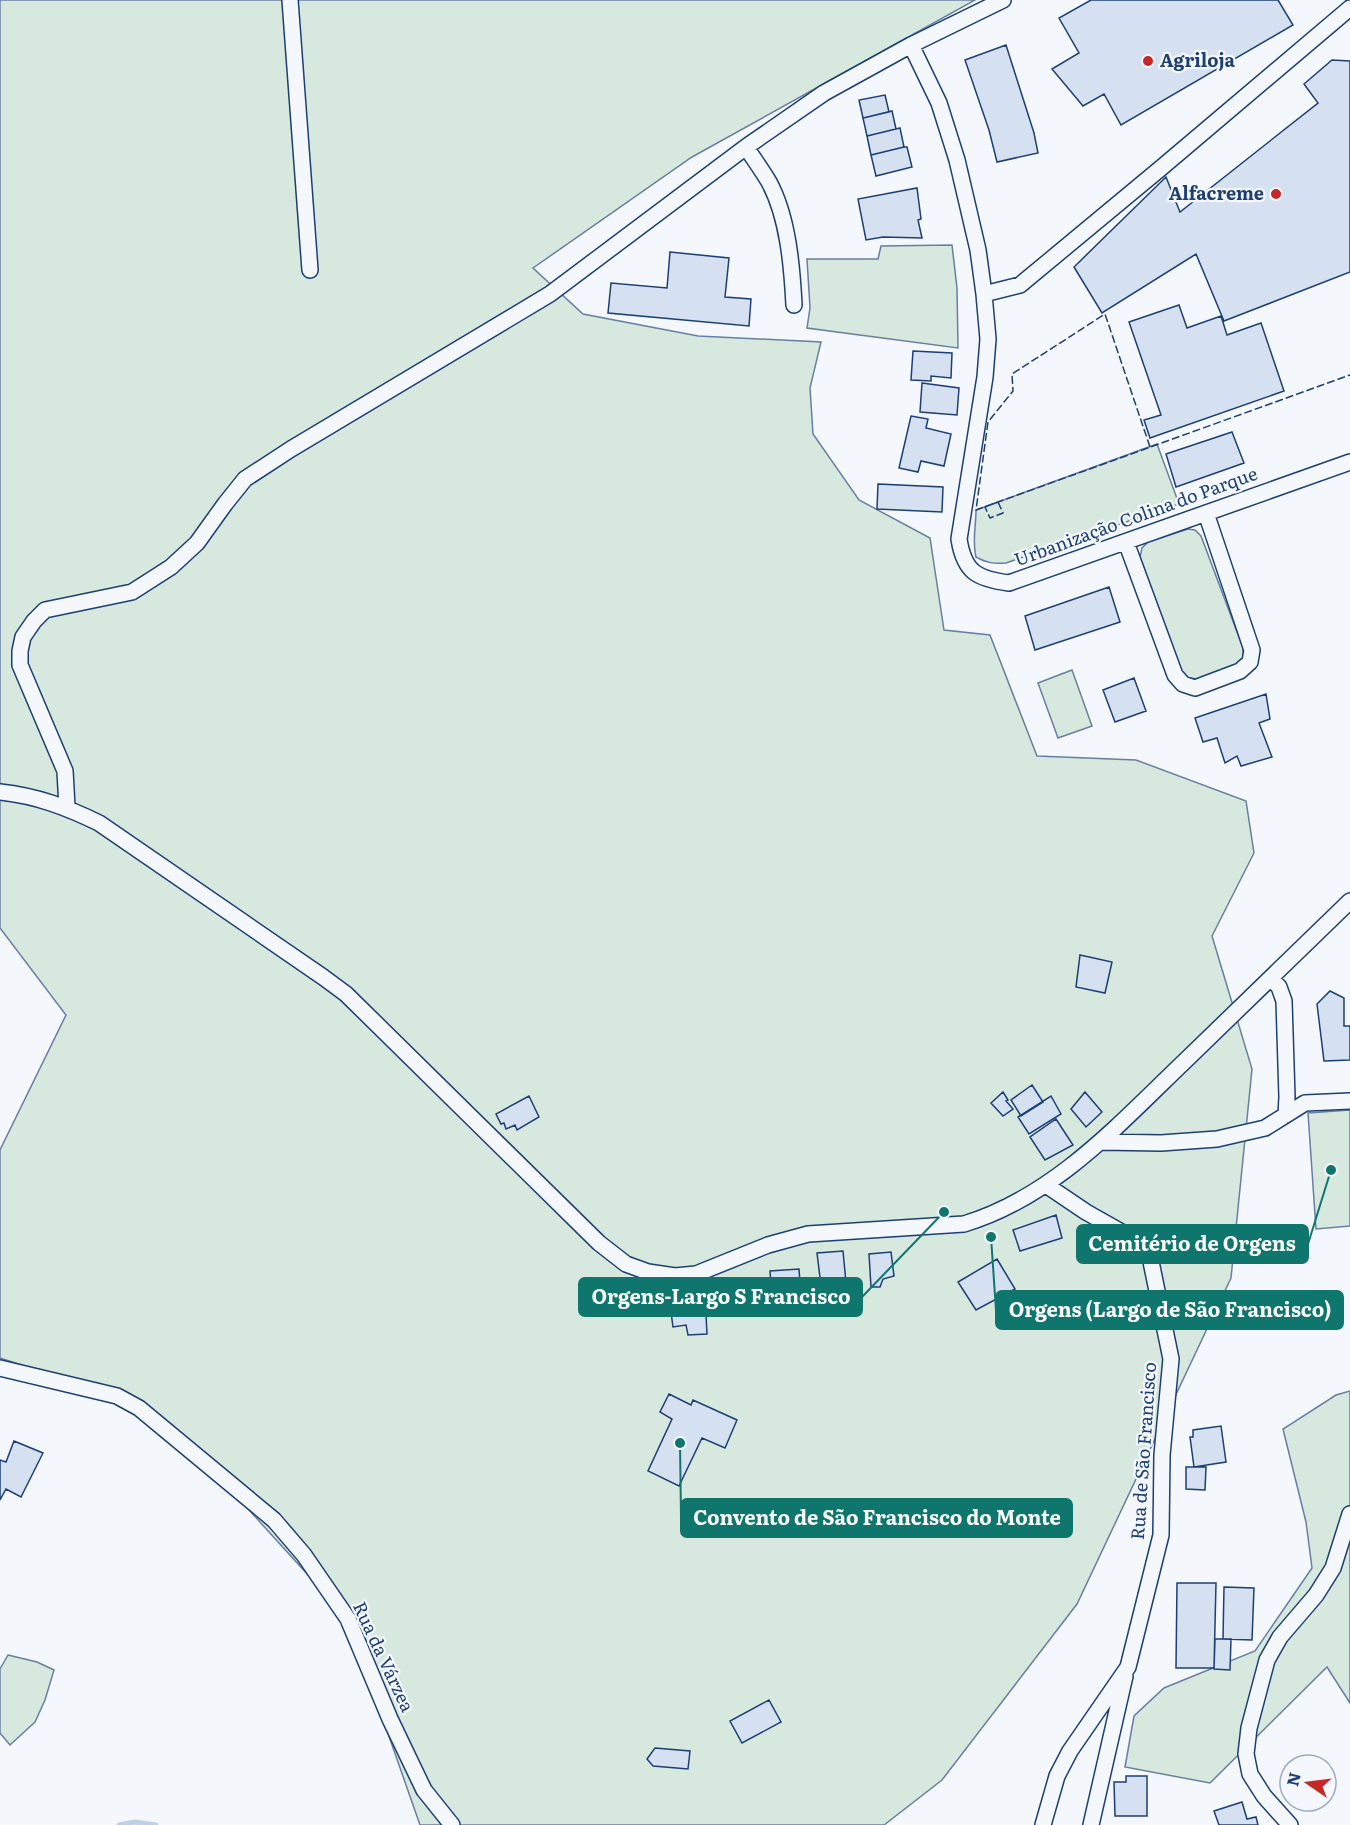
<svg xmlns="http://www.w3.org/2000/svg" width="1350" height="1825" viewBox="0 0 1350 1825" font-family="Literata,serif">
	<rect width="100%" height="100%" fill="#f4f7fb"/>
	<path fill="#d7e8df" stroke="#687fa3" stroke-width="1.5" d="M0,0H975L692,157L533,268L583,314L698,336L821,342L810,388L813,434L859,500L930,538L944,630L990,635L1037,756L1136,760L1246,801L1254,853L1212,936L1252,1069L1231,1278L1077,1604L942,1780L884,1825H420L348,1619L210,1467L117,1396L0,1358V1150L66,1015L0,928Z
		M952,245L957,288L958,348L807,328L810,308L807,259H878L881,246Z
		M1157,444L1179,504L1006,563C994,564 987,563 976,557C972,540 976,527 976,510Z
		M1188,529L1195,530L1201,536L1243,648V659L1236,665L1197,679L1189,678L1181,673L1140,557L1142,548L1148,542Z
		M1072,670L1092,726L1058,738L1038,683Z
		M1350,1110V1226L1316,1229L1308,1113Z
		M1350,1391V1703L1327,1667L1210,1783L1125,1767L1134,1716L1164,1688L1255,1651L1312,1568L1306,1522L1283,1429L1336,1395Z
		M8,1655L37,1662L54,1670L45,1700L35,1722L10,1745L0,1733V1669Z"/>
	<g fill="none" stroke-linecap="round" stroke-linejoin="round">
		<path stroke="#bed0e5" stroke-width="5" d="M119,1825L135,1822L156,1825"/>
	</g>
	<path fill="#d5e0f0" stroke="#1d3f73" stroke-width="1.5" d="M1091,0H1278L1293,25L1121,125L1104,94L1083,106L1052,69L1079,53L1059,18Z
		M1006,45L1034,133L1038,153L997,162L989,130L965,60Z
		M1332,60L1350,61V272L1224,321L1196,254L1102,313L1074,267L1166,177L1180,212L1318,103L1304,84Z
		M885,95L889,112L863,118L859,100Z
		M892,111L896,129L867,136L863,118Z
		M900,128L904,147L871,155L867,136Z
		M904,147H907L912,167L876,176L871,155Z
		M917,188L921,219L918,220L922,238L883,237L866,240L858,199Z
		M670,252L729,258L725,297L751,299L749,326L608,313L611,283L667,288Z
		M1179,305L1187,328L1221,316L1227,335L1261,323L1284,391L1150,438L1144,420L1161,415L1129,322Z
		M913,351L952,353L951,378L931,376V381L911,380Z
		M922,383L959,388L957,415L920,412Z
		M911,416L928,419L926,428L951,434L944,466L921,461L918,472L899,468Z
		M1232,432L1244,463L1176,487L1166,454Z
		M878,484L943,487L942,512L877,509Z
		M1109,587L1120,622L1035,650L1025,616Z
		M1134,678L1146,711L1115,722L1103,690Z
		M1266,694L1270,719L1259,723L1272,757L1241,766L1237,756L1225,763L1217,738L1203,742L1195,718Z
		M1080,955L1112,962L1105,993L1076,987Z
		M1330,991L1344,998V1026H1350V1060L1324,1061L1317,1004Z
		M1032,1085L1043,1102L1021,1116L1011,1100Z
		M1003,1092L1008,1100L1006,1101L1013,1109L1003,1116L991,1103Z
		M1085,1092L1102,1112L1086,1127L1071,1109Z
		M529,1096L539,1117L517,1130L515,1125L506,1129L504,1123L501,1124L496,1114Z
		M1051,1096L1061,1114L1029,1134L1018,1117Z
		M1056,1119L1073,1145L1045,1160L1030,1137Z
		M1056,1215L1062,1238L1020,1251L1013,1230Z
		M843,1251L847,1293L822,1294L817,1253Z
		M891,1252L894,1276L883,1279L880,1287H871L869,1254Z
		M997,1259L1015,1289L976,1310L958,1282Z
		M799,1269L802,1310L773,1314L770,1271Z
		M705,1296L707,1334L688,1335L686,1325L673,1327L671,1312L666,1313L663,1300Z
		M669,1394L691,1405L693,1400L737,1420L725,1448L702,1438L679,1486L648,1471L672,1419L660,1412Z
		M1221,1426L1226,1462L1194,1467L1190,1437H1193V1430Z
		M14,1441L43,1453L21,1497L6,1489L0,1500V1460L6,1462Z
		M1186,1467H1206L1205,1490L1186,1489Z
		M1177,1583H1216L1214,1668H1176Z
		M1224,1587L1254,1588L1252,1640L1223,1639Z
		M1215,1639H1231L1230,1670L1214,1669Z
		M769,1700L781,1722L742,1743L730,1721Z
		M655,1748L690,1751L688,1769L653,1766L647,1759Z
		M1126,1776H1147V1816H1115L1114,1782H1126Z
		M1242,1802L1247,1819L1256,1817L1258,1825H1219L1214,1811Z"/>
	<g fill="none" stroke-linecap="round" stroke-linejoin="round">
		<defs>
			<path id="street" d="M290,0L310,270
				M911,45L939,103L957,160L978,250L984,294L988,339L985,377L959,539C964,572 977,579 1009,583L1350,462
				M746,147C753,158 762,170 769,182C788,217 792,266 794,305
				M984,294L1020,285L1161,168L1350,8
				M1126,542L1175,675L1183,684L1195,688L1240,671L1250,662L1252,650L1206,513
				M0,792C37,796 66,807 99,823L323,977L346,994L599,1243L626,1264L648,1272L675,1276L696,1274L768,1245L808,1234L964,1224C1054,1197 1120,1123 1186,1060C1240,1007 1295,954 1350,901
				M67,807L65,771L20,665V651L23,637L34,621L45,610L132,592L171,567L197,543L225,504L245,479L291,449L550,294L746,147L824,93L911,45L1003,0
				M1271,978L1279,987L1284,1001L1287,1097L1286,1115
				M1101,1142L1161,1143L1217,1139L1265,1128L1305,1103L1350,1101
				M0,1368L117,1396L139,1408L274,1520L304,1555L348,1619L390,1719L424,1790L452,1825
				M1043,1825L1057,1776L1070,1751L1128,1667L1161,1535L1162,1455L1171,1359L1148,1247L1086,1212L1046,1185
				M1091,1825L1125,1676
				M1290,1825L1264,1796L1250,1774L1246,1754L1249,1728L1267,1660L1280,1637L1316,1595L1333,1568L1350,1514"/>
		</defs>
		<use href="#street" stroke="#1d3f73" stroke-width="18"/>
		<use href="#street" stroke="#f4f7fb" stroke-width="15"/>
		<path stroke="#1d3f73" stroke-width="1.5" stroke-dasharray="8 3" stroke-linecap="butt" d="M1150,447L1105,314L1012,374L1013,391L988,422L976,510L1350,375
			M998,502L1003,513L990,518L985,507Z"/>
	</g>
	<g fill="#c62828" stroke="#f4f7fb" stroke-width="2">
		<circle cx="1148" cy="61" r="6"/>
		<circle cx="1276" cy="194" r="6"/>
	</g>
	<g text-anchor="middle" stroke-width="4.5" stroke-linejoin="round" paint-order="stroke">
		<g font-size="18" font-weight="bold" fill="#1d3f73" stroke="#f4f7fb" text-anchor="start">
			<text x="1160" y="67">Agriloja</text>
			<text x="1264" y="200" text-anchor="end">Alfacreme</text>
		</g>
		<g font-size="18" fill="#1d3f73" stroke="#f4f7fb">
			<text transform="translate(1136 517) rotate(-20)" y="6">Urbanização Colina do Parque</text>
			<text transform="translate(1144 1451) rotate(-86)" y="6">Rua de São Francisco</text>
			<text transform="translate(383 1657) rotate(65)" y="6">Rua da Várzea</text>
		</g>
	</g>
	<path fill="none" stroke="#0f766e" stroke-width="2" d="M1331 1170L1308 1244M944 1212L862 1297M991 1237L996 1310M680 1443L681 1518"/>
	<g fill="#0f766e" stroke="#f4f7fb" stroke-width="2">
		<circle cx="1331" cy="1170" r="6"/>
		<circle cx="944" cy="1212" r="6"/>
		<circle cx="991" cy="1237" r="6"/>
		<circle cx="680" cy="1443" r="6"/>
	</g>
	<g fill="#0f766e" stroke="#0f766e" stroke-width="2">
		<rect x="1077" y="1225" width="231" height="38" rx="6"/>
		<rect x="579" y="1278" width="283" height="38" rx="6"/>
		<rect x="996" y="1291" width="347" height="38" rx="6"/>
		<rect x="681" y="1499" width="391" height="38" rx="6"/>
	</g>
	<g font-size="20" text-anchor="middle" font-weight="bold" fill="#fff">
		<text x="1192" y="1251">Cemitério de Orgens</text>
		<text x="721" y="1304">Orgens-Largo S Francisco</text>
		<text x="1170" y="1317">Orgens (Largo de São Francisco)</text>
		<text x="877" y="1525">Convento de São Francisco do Monte</text>
	</g>
	<g transform="translate(1308 1783) rotate(284)"><circle r="28" fill="#f4f7fb" stroke="#9eadc5" stroke-width="1.5"/>
	<path d="M0-4.5L10 22L0 15L-10 22Z" fill="#c62828"/>
	<text y="-9" font-size="16" font-weight="bold" text-anchor="middle" fill="#1d3f73">N</text>
	</g>
</svg>
